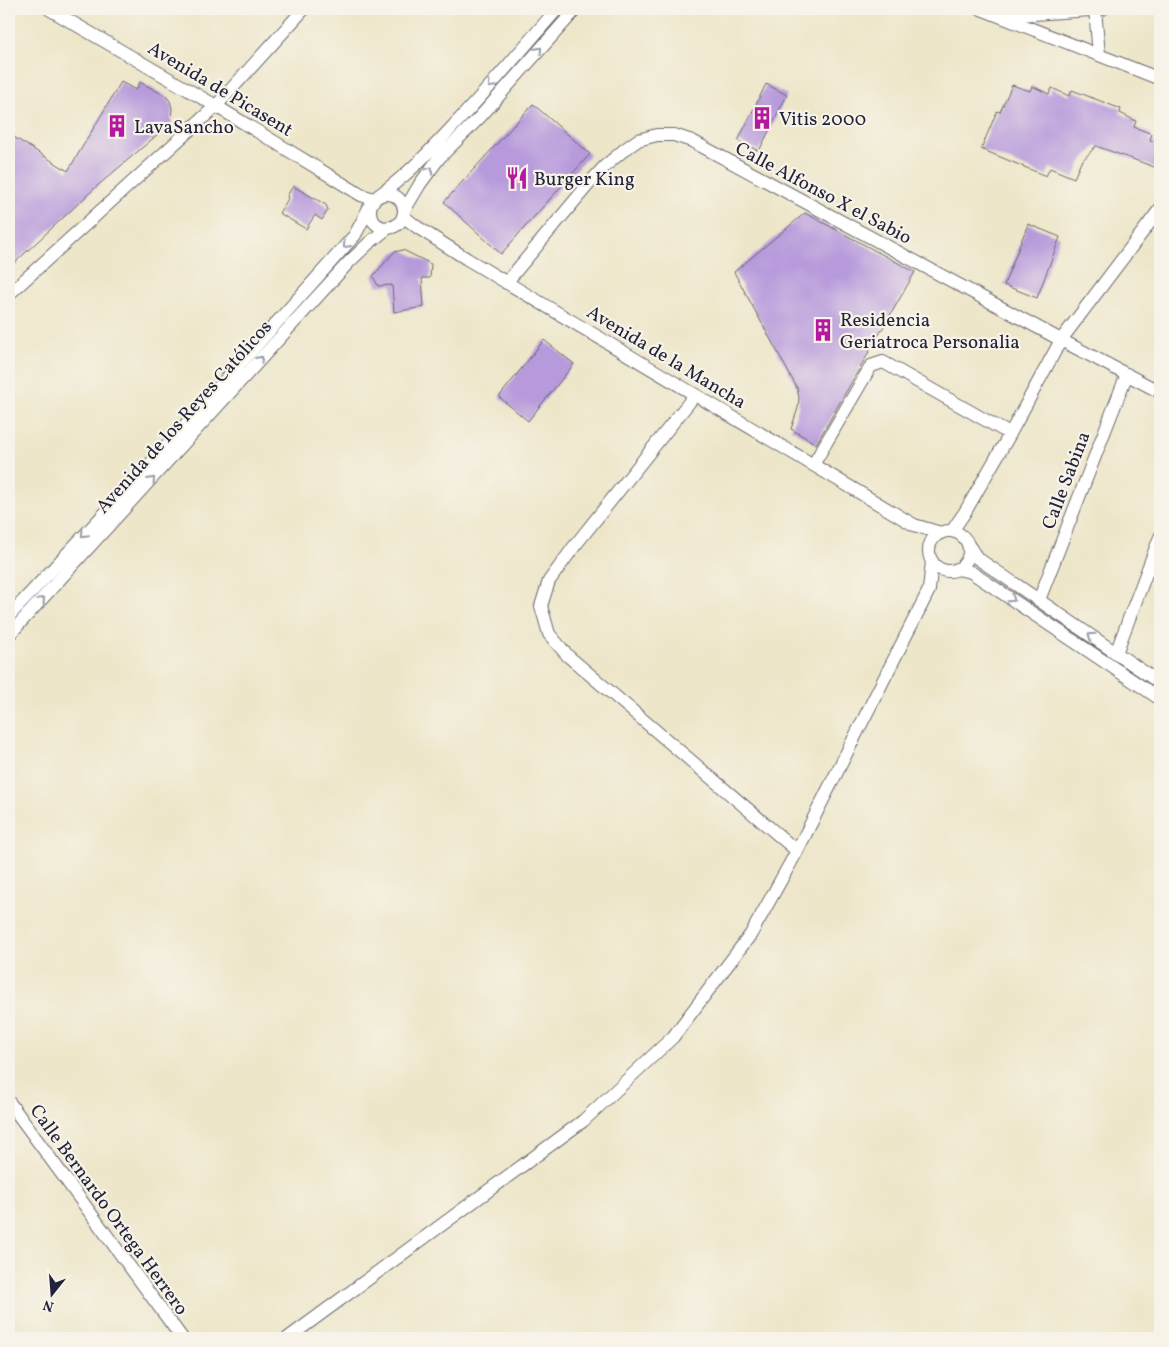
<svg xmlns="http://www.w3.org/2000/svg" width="1169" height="1347" viewBox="0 0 1169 1347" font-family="Vollkorn,serif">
	<rect width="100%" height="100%" fill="#f7f3e8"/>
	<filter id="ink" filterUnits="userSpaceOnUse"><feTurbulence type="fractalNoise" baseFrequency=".02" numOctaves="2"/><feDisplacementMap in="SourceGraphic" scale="10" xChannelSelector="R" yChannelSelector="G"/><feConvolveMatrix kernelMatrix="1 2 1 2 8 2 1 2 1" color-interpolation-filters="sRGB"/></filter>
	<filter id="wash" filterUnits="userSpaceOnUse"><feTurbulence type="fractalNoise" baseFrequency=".0096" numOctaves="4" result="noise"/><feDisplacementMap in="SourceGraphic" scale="20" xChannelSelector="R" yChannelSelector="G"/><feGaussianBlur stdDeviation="1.12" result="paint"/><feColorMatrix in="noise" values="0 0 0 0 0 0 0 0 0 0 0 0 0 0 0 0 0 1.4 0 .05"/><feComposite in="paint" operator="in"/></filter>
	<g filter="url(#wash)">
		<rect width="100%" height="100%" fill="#ede6c9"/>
		<g id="blocks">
			<path fill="#b79adb" d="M121,82L136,90L140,82L166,96L170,101L172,108L171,123L95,188L9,268V134L68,171Z
				M766,84L787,95L759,151L738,141Z
				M1012,85L1030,91L1032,86L1049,94L1052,88L1069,96L1072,90L1121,109L1120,113L1136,121L1134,127L1152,134L1150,140L1160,144V169L1096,146L1081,162L1074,178L1050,168L1046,176L981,149L997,111L1000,112Z
				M533,104L590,154L501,254L444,202Z
				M293,186L326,205L328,210L322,220L315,215L306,229L279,213L288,199L287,196Z
				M805,213L915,272L816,444L791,429L798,408L799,398L797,388L734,272Z
				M1028,224L1060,237L1037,298L1004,285Z
				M403,250L431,264L430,278H422L424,307L394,312L392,285L378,286L373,276L394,252Z
				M544,340L574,364L528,421L499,397Z"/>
		</g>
	</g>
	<g filter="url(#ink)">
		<use href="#blocks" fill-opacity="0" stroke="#69676d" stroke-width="1"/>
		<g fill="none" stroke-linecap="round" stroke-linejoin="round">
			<defs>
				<path id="minor" d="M49,9L216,106L361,195L374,199
					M981,9L1160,79
					M1095,9L1099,55
					M1005,16L1103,9
					M370 211a17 17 0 1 1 34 0a17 17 0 1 1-34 0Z
					M378,196C408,175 432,149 456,123C491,86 524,47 557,9
					M404,211L420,184L439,158L480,117L576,9
					M403,216L417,227L467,259L914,525L941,533
					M506,283L587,186L605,166L624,150L638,140L657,135H674L692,141L1061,340L1160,392
					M9,294L216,106L304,9
					M695,395L573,548L549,581L541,606L549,634L568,656L797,851
					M813,465L871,366L883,362L1010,434
					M952,531L965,512L1010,434L1061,340L1160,209
					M929 551a20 20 0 1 1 40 0a20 20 0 1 1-40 0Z
					M969,546L977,558L1160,683
					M957,569L971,572L1160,699
					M1039,600L1127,374
					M9,616L135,481L355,235L371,204
					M9,635L348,263L369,243L389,227
					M1116,653L1160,537
					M9,1102L182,1338
					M288,1338L583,1121L673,1037L751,934L797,851L929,590L932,561"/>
			</defs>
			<use href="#minor" stroke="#69676d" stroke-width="14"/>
			<use href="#minor" stroke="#fff" stroke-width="12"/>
		</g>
		<defs><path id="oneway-chevron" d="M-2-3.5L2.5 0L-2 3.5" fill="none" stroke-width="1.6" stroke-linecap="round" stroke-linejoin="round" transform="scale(1.25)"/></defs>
		<g stroke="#9c9ca7">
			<use href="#oneway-chevron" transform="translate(539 50) rotate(-48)"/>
			<use href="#oneway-chevron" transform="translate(491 85) rotate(131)"/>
			<use href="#oneway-chevron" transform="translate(430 170) rotate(-53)"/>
			<use href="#oneway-chevron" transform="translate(346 245) rotate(132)"/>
			<use href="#oneway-chevron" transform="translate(260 359) rotate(-48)"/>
			<use href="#oneway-chevron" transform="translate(152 480) rotate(-48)"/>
			<use href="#oneway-chevron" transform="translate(84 534) rotate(133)"/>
			<use href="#oneway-chevron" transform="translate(1012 599) rotate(34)"/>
			<use href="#oneway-chevron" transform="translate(42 600) rotate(-47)"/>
			<use href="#oneway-chevron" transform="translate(1091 636) rotate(-146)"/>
		</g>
	</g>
	<defs>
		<symbol id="building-bare" viewBox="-9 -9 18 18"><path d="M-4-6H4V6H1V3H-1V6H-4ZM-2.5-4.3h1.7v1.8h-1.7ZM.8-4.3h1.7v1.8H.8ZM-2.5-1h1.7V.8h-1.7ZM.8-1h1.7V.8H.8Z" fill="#b5179e" stroke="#f7f3e8" stroke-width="2.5" paint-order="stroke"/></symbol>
		<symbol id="restaurant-bare" viewBox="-9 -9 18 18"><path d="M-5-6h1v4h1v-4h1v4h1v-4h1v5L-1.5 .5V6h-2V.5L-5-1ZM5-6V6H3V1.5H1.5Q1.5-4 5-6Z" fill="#b5179e" stroke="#f7f3e8" stroke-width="2.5" paint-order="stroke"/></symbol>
	</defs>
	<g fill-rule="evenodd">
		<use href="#building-bare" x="746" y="102" width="32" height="32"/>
		<use href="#building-bare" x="101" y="110" width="32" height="32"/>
		<use href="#restaurant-bare" x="501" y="162" width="32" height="32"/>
		<use href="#building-bare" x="807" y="314" width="32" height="32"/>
	</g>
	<g text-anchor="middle" stroke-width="4.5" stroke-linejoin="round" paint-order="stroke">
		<g font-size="19" fill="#22223b" stroke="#f7f3e8">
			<text transform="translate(221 88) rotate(31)" y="7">Avenida de Picasent</text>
			<text transform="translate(824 192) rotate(28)" y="7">Calle Alfonso X el Sabio</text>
			<text transform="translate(667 356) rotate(31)" y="7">Avenida de la Mancha</text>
			<text transform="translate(183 416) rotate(-48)" y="7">Avenida de los Reyes Católicos</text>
			<text transform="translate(1065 480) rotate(-69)" y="7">Calle Sabina</text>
			<text transform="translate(110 1209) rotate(54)" y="7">Calle Bernardo Ortega Herrero</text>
		</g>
		<g font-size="19" fill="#22223b" stroke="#f7f3e8" text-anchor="start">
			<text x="779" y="125">Vitis 2000</text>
			<text x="134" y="133">LavaSancho</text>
			<text x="534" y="185">Burger King</text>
			<text x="840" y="326">Residencia<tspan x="840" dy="22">Geriatroca Personalia</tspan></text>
		</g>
	</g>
	<rect width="1169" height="1347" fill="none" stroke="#f7f3e8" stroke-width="30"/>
	<g transform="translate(52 1294) rotate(197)" stroke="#f7f3e8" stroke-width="4" paint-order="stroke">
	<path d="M0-4L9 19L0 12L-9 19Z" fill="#22223b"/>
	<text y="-8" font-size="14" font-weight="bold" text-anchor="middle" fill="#22223b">N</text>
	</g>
</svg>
